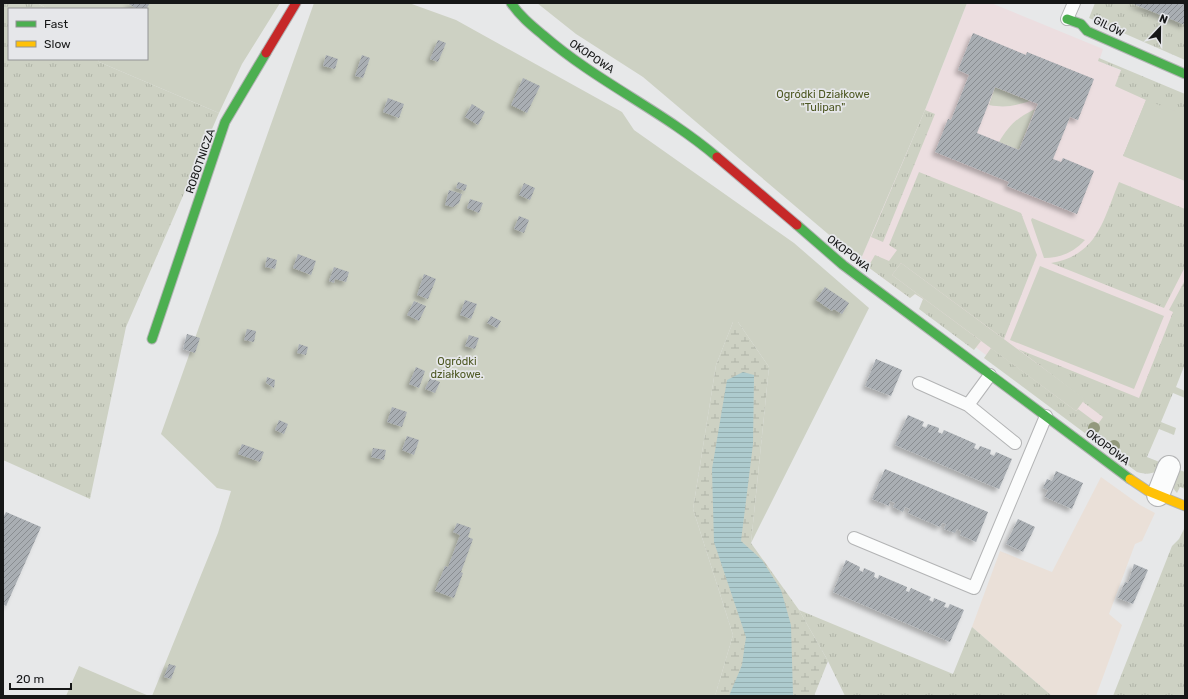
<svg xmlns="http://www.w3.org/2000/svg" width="1188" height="699" viewBox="0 0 1188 699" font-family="Rubik,sans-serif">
	<defs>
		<pattern id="grass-tufts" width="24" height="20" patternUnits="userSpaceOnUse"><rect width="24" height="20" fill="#cdd1c3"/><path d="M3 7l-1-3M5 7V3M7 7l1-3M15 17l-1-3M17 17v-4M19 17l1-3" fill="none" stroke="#afb3a7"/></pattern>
		<pattern id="wetland-marsh" width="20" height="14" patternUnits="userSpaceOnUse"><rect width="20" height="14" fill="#cdd1c3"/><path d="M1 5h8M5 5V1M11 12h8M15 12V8" fill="none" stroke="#afb3a7"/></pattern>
		<pattern id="water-rules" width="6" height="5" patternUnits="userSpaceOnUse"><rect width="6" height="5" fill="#adcbce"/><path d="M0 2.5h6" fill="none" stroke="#94aeb0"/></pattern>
		<pattern id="building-hatch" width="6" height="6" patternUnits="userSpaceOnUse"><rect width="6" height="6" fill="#a9aeb3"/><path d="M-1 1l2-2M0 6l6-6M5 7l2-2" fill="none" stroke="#898d91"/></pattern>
		<filter id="shadow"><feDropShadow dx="-3.5" dy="3.5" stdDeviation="2" flood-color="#0004"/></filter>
	</defs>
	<rect width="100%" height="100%" fill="#e7e8e9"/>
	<path fill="#eae0d8" d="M1101,477L1140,505L1155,513L1142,541L1135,544L1109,614L1122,625L1096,696H1052L972,627L1000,551L1052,572Z"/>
	<path fill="#ecdee0" d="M967,3H991L1103,49L1099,61L1185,98V340L1134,467L921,306L923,299L915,294L910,298L860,261L925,110Z"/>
	<path fill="url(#grass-tufts)" d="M3,3H37L48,9H9V59H98L99,62L219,113L126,327L90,499L3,460Z
		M1095,3H1185V60L1089,18Z
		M1099,58L1185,94V121L1123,156L1146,100L1115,86L1121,70L1098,61Z
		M925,110L935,114L883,242L871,237Z
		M919,172L1021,213L1037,255L1004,339L901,263L892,275L981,341L974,350L919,309L923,299L915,294L910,298L868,267L875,255L889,261L897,250L889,245Z
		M1119,182L1185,209V267L1164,308L1051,263C1098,255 1103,220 1119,182Z
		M1185,280V364L1176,387L1185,391V398L1173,393L1161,422L1176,428L1174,435L1159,429L1147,457L1162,463C1157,475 1148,475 1137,472L984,358L991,348L1076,411L1078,409L1098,424L1103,417L1083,402L1084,399L1018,349L1139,398L1173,312L1169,310Z
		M1177,469L1185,472V489L1180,487L1177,493C1169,486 1174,478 1177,469Z
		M1185,527V696H1113L1172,546L1179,539Z
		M799,610L953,674L972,627L1052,696H845L828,661Z"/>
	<path fill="url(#wetland-marsh)" d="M733,322H738L769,367L751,543L799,610L828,661L814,696H715L733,635L693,509L716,365Z"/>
	<path fill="#cdd1c3" d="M37,3H280L242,64L219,113L99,62L98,59H147V9H48Z
		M314,3H409L456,20L622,112L634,130L794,243L869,308L751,543L769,367L738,322H733L716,365L693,509L733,635L715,696H152L218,533L231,491L217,488L161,434Z
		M537,3H967L925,110L860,261L643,77L576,34Z
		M995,87L1030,101C1014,106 1005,108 989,105Z
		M1146,100L1185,115V181L1123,156Z
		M1035,109L1019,150L999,142C1010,124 1017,118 1035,109Z
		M1032,218L1085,240C1074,252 1061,258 1044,258L1031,220Z
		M901,263L1085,399L1076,411L892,275Z
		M1040,266L1164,316L1134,389L1010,340Z
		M79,666L149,696H66Z"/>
	<path fill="url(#water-rules)" d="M743,372L754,375L753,444L741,541L762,560L781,590L791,625L793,696H729L742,665L746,637L714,542L712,469L727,380Z"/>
	<path fill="url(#building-hatch)" fill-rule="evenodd" filter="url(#shadow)" d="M127,3H150L146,9H137Z
		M1131,3H1185V25Z
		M973,33L1026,55L1027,52L1094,79L1078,120L1070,117L1053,159L1061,162L1063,158L1094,171L1077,214L1007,186L1009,182L935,152L948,119L951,120L969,75L958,70ZM995,87L1038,104L1019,150L977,133Z
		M438,40L446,43L438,62L430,59Z
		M326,55L338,59L335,69L323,66Z
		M362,55L370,58L363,78L355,76Z
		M523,78L540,86L527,113L511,105Z
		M388,98L404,104L399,118L383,112Z
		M472,104L485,112L478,125L465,117Z
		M458,182L467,185L465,191L456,188Z
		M524,183L535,188L530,200L519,195Z
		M449,190L462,194L459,203L453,207L445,205Z
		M470,199L483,203L479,213L467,208Z
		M519,216L529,220L524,233L514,229Z
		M298,254L316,261L311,275L293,268Z
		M267,257L277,260L275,269L265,267Z
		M334,267L349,272L346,282L335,279L334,283L329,281Z
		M424,274L436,279L428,299L417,295Z
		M825,287L849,303L842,314L833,309L832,311L816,300Z
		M465,300L477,304L471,319L460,315Z
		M414,301L426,306L419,321L407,315Z
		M491,316L501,321L497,328L487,323Z
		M247,329L256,331L254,342L244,340Z
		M187,334L200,338L195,353L183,349Z
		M469,335L479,338L475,349L465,346Z
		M299,344L308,347L306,355L297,353Z
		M876,359L902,370L891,396L865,386Z
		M416,367L425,371L419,388L409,384Z
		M267,377L275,380L274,388L266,383Z
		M430,378L440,382L435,393L425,389Z
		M392,407L407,412L402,427L387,422Z
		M908,415L924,422L922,426L926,428L928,424L939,428L938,432L942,434L944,430L976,444L974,448L978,450L980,446L991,450L990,454L994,456L996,452L1012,459L999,489L895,445Z
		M279,420L288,424L284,434L275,430Z
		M407,436L419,440L414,455L402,450Z
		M242,444L264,452L260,462L238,454Z
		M373,448L386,450L384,460L371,457Z
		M885,469L988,512L976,542L960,535L961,531L957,529L955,533L944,529L946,524L942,523L940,527L908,513L910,509L905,507L903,512L893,507L895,503L890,501L889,506L872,499Z
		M1056,471L1083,483L1072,509L1045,497L1048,490L1043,488L1047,479L1052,481Z
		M6,512L41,527L6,606L3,604V518Z
		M1018,519L1035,527L1023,552L1006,544Z
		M457,523L471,528L468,537L473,539L461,572L463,573L454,598L435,591L445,566L448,567L460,535L453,532Z
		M846,560L860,567L859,570L863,572L864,568L875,573L874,577L878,579L879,575L907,587L906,591L909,592L911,588L931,597L929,600L933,602L934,598L946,603L944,607L948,608L950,604L964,610L950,642L833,592Z
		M1134,564L1148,570L1133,604L1118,598L1125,582L1128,583Z
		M169,664L176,666L171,679L164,677Z"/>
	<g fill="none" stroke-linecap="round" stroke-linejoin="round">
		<defs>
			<path id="lane" d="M1067,19L1074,3
				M919,383L968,405L1015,443
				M968,405L990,375
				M854,538L974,588L1046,416"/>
			<path id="street" d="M1158,495L1169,467"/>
			<path id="fast" d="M511,3C520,16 531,25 543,35C597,82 663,111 717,157
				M1067,19L1081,24L1087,31L1185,74
				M797,225L843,265L1130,479
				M152,339L225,122L266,53"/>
			<path id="slow" d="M1130,479L1148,491L1185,506"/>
			<path id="jam" d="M266,53L296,3
				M717,157L797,225"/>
		</defs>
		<use href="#lane" stroke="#b3b4b5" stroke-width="14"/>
		<use href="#street" stroke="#b3b4b5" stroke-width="24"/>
		<use href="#fast" stroke="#b3b4b5" stroke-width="11"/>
		<use href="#slow" stroke="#b3b4b5" stroke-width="11"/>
		<use href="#jam" stroke="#b3b4b5" stroke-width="11"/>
		<use href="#lane" stroke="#fbfcfc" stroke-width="12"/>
		<use href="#street" stroke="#fbfcfc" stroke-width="22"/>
		<use href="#fast" stroke="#4caf50" stroke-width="9"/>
		<use href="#slow" stroke="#ffc107" stroke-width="9"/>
		<use href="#jam" stroke="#c62828" stroke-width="9"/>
	</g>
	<g fill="#93997d">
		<circle cx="1094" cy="428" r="6"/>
		<circle cx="1114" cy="446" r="6"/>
	</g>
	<g text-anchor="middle" stroke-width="3.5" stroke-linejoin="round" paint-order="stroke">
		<g font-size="11" fill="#161717" stroke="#e6e7ea">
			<text transform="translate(1109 26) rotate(26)" y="4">GILÓW</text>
			<text transform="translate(592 56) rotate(34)" y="4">OKOPOWA</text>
			<text transform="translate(200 161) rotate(-71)" y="4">ROBOTNICZA</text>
			<text transform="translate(849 253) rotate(38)" y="4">OKOPOWA</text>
			<text transform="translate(1108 447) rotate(37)" y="4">OKOPOWA</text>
		</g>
		<g font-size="11" fill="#4f5925" stroke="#e6e7ea">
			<text x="823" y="98">Ogródki Działkowe<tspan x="823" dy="13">"Tulipan"</tspan></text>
			<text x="457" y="365">Ogródki<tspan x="457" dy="13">działkowe.</tspan></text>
		</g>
	</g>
	<rect width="1188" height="699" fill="none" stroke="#161717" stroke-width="8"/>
	<rect x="8" y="8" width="140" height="52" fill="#e6e7ea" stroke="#939496"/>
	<rect x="16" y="21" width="20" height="6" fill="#4caf50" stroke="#939496"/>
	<text x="44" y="28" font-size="12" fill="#161717">Fast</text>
	<rect x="16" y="41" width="20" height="6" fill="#ffc107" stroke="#939496"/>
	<text x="44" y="48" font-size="12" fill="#161717">Slow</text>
	<g transform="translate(1160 28) rotate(22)" stroke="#e6e7ea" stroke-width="3" paint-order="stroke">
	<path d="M0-3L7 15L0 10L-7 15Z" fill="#161717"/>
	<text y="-6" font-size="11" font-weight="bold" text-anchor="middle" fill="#161717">N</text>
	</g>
	<path d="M10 683v6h61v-6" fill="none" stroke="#161717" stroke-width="2"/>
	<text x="16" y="683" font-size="12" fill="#161717" stroke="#e6e7ea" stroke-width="3" paint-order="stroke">20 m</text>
</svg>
